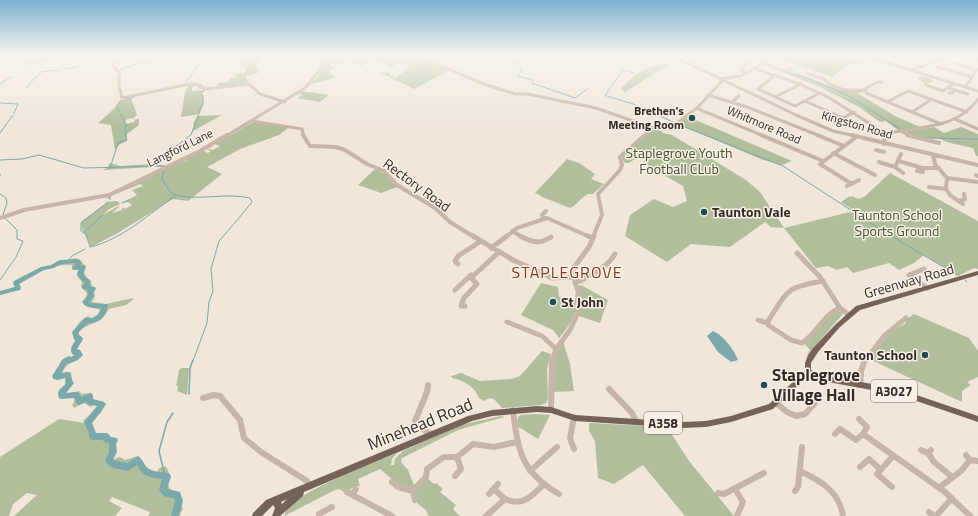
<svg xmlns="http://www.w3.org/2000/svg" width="978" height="516" viewBox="0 0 978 516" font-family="'Titillium Web',sans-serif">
	<rect width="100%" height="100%" fill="#f0e6da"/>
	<path fill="#b1be9b" d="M265,55L256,64L258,73L246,76L248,84L218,87V83L228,82L231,78H238L234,75L245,72V67L240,64V57Z
		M326,55L343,57L344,55L346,56L341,60L350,62L340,65L342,63H338L341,61L331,57L327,61H335L328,65L333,67L338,65L329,71L332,74H327L336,76L334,78L310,84L318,76L322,65L319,63L323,59L320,61Z
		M350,55H376L373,59L361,66L345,58Z
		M377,55H413L450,70L414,89L379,72L389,73L392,76L395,75L392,77L396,78L410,66L400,61L392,67L375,60L364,65L374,60Z
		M785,55H846L845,57L862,62L846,66L832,77L777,58Z
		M665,63L668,65L625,92L621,89C637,71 643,69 665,63Z
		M762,64L806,77L840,90L863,91L865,92L857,93L895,116L920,127L898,130L886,121L880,122L859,107L820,87Z
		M189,85H197L202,89L196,88H198L197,86L192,87V91L204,90L202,93L204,96V104L199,114L181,117L185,92Z
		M302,91L329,95L320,102L295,98L300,99L298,98L302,95L299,94L295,97Z
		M131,98L137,115L134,118L127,119L125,122L126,124L134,122L135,120H132L139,119V125L127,134V141L120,144L115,150L111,125L98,123L115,108L119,101Z
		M222,115L193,131L194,122L198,116Z
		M686,116L792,161L782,165L763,160L678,124Z
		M253,122L289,127L279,135L240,149L207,167L222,174L188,201L173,199L116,234L91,247C89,238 79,229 82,221L108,202H106L117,201L120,204L109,209L103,215L120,205L118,206L119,207L112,213L122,210V207L125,209L132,205L128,202L122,203L137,195L132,190L143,186L140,184L111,196V200L108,199L107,197C121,190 175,158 186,161V159L202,150L208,153L211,151L207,150L209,149L213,150L220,146L215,144Z
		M934,127L944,133L961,127L978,134V156H976L973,148L946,142L939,138H924L903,132Z
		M652,129L660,130L663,133L672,135L746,180L760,192L784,228L854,211L841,202L852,196L858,199L864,197L890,173L978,221V269L974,268L958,276L924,255L914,263L899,270L889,263L853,273L847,267L837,270L828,266L816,268L784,228L771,227L765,222L730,247L691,244L667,262L625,236L630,215L654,199L673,207L687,201L683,186L643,163L645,159L639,156L629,163H625L622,158Z
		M567,159L579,163L595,174L591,179L604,184L593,194H588L582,198L574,206L570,208L540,196V195L535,193Z
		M110,163L120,166L152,164L167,166L103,170L108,167Z
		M375,169L385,174L397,187L381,193L358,185Z
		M76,258L86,266L84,273L91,283L95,296L92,302L106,304L133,298L134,299L126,305L109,309C101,323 91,322 79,331V335L82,340L76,349L82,355C75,361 65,364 62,373L71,372L72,384L63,394L80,391L81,394L92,393V401L102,402L103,405L90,421L94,434H106L117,440L111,458L112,460L120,457L125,460L138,456L146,468L157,472L159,468L165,466C176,477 159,485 177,494L183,509L179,516H148L150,512L112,497L109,501L122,508L115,516H14L37,495L27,493L13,504L9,516H0V457L59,419L85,423L83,421L99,406L95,404L91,407L84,403L74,408L72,405L75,399L74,397L62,399L58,393L65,386V377L58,380L53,379L61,361L74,356L71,350L75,341C70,332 79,320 88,316L92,319L96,317L100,310L84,305L87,293L81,287L82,282L77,276L78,270H72V265C57,263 34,273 21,280L19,282L21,288L0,295V292L15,287L14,284L40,268L50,267L58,262Z
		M541,283L558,287L559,297L577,300C576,316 570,325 559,338L553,330L521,315Z
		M581,285L608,300L600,323L579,316L578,287Z
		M838,311L843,313L842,315L805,357L810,350L805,344L808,342L824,321Z
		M914,314L969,338L978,351V377L967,382L971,385L962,391V402L869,359L890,332L905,324L907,319Z
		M563,342L570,364L574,391L553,392C551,374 553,356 563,342Z
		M542,351L551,354L547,368L548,398L546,403L541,405L502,408L494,399L489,398L484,401L479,398C475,387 464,380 452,378L451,376L461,373L480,381L511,379L520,376Z
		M182,368H189L187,395L177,391L178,386H176L179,370Z
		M536,414L550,415L538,439L517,426L518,417L521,415Z
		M502,416L504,417L458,430L402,458L401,462L408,470L414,485L424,475L434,484L436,483L443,489L440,492L456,505L453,509L460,516H429L426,510L418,504L411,488L398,484L380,469L358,479L360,486H357L344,492L339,489L335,490L284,516C288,493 376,463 397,453L392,459L391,465H394L395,459L403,451L460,425Z
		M589,423L667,427L689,461L734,516H685L643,465L614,484L598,478L595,441L589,431Z"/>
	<path fill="#7ba8ab" d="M713,331C723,335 734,350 738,360L731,362L718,352L707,336Z"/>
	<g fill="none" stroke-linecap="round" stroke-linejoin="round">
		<path stroke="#7ba8ab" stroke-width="1" d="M508,55L522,70L518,76L532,80
			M61,59L65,66
			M25,65L46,60
			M64,69L77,67
			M120,72L121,69L167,55
			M790,73L800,75
			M801,75L847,95L900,129
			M189,78L197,66L210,55
			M533,81L532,83L575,98L587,89
			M30,83L41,72L59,70
			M0,84L11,77
			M184,84L188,79
			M611,87L623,70L634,73
			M27,88L30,83
			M605,96L610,88
			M607,96L633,104L673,122
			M125,99L135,97
			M0,103L18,104L14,113
			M116,107L121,100
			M117,107L124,121
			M677,124L783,166L886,233L957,275
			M0,133L13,115
			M926,138L978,139
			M0,160L22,159L39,155L84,168L165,166
			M112,162L118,143L127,140L125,134L126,123L124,122
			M159,163L167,153L166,151L175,147L191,135L203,102L201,92L204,91
			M109,168L112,163
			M164,170L162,180L172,194C197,202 225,192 250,198L252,202L234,224
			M0,174V176
			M0,194L6,198L7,203L3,215
			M108,202L81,223V231L86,234L90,247C121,240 149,214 175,196
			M122,203L129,200
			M842,203L849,197
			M83,233L103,215
			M67,262L72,256L85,249
			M0,280L16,257L23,241L17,239V230L5,218
			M965,280L967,282
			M193,361L207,323L209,302L213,291L211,269L219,241L233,225"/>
		<path stroke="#7ba8ab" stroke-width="1.5" d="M189,394L190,368L193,360
			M165,476L159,451L167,422L173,413"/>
		<path fill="#7ba8ab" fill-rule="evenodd" d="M78,259L80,260L82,263L80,265L85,266L86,267L83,274L86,278L90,280L91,281L89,286L95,287L96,289L93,293L94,296L89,302L90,303L105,304H107L108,306C107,309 106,314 104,316C101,321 94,324 88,323L78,333L79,335L82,337L83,339L77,349L80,350L83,355C80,359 72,364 67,363L61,373L68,372L70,373L72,380L74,383L66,393L77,392L79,393L81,397L90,393L92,394L93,396V399L104,402L106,404L101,412L92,423L96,433H106L109,434L110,437L117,438L118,440L116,444L117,452L113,460L127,463L138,456C143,459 144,466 149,469C155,473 163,471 170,474L171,477L167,488L168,489L180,492L183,501L179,516H171L175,501L174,498C167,497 162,497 159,489L162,479C151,478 142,476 137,465L128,471C120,469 109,469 105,461L109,452V443L104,442L103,440H93L90,439L88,431L84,422L97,406L87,404L86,402L79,405L77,404L74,398L61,399L59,398C56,391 61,388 66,384L65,378L57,380L53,378L52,376L63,359L69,356L71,357L75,355L72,354C69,349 73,344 76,340L74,339L72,332L85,318H92L99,314L101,308C93,308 87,309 82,302L88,295L87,292L88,290L83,289L82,287L85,282L82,281L77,274L79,269L75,270L72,268L76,263L61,264L54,268L44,270L19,284L21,288L20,290L0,295V291L15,287L13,283L14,281L41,267L51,265L60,260Z"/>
		<path stroke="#c7b6a7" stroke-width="3" d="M415,55L484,84L515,94H527L596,108L653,128
			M671,55L796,115L833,131L856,136
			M746,55L765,62
			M863,55L978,91
			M914,55L926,60
			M939,55L946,58
			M959,55L978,60
			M894,58L899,55
			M45,59L111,58L113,66L119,72V86L122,98L190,84H198L205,89L249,84L260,94L285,102
			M943,59L977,70L965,87
			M763,63L777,69L790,71L791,68
			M938,67L972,77
			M753,68L797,83L828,97L886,134
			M910,71L951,55
			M745,73L740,69L751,61
			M807,73L824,79L829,84L844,90H865
			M775,75L758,89L795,106L820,93
			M920,78H926L931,81H923Z
			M720,79L741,76L779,55
			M882,82H878L866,88V93L941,124
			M925,82L926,85L943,91L953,84
			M948,88L968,94
			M949,93H952L954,90
			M708,95L747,107L820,136
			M775,97L801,84
			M805,101L843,118L854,112
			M732,102L739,96
			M887,102L908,91L967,112
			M696,108L764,136
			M912,112L932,99
			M843,118L864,127
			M955,119L978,129
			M252,121L302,129L304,136
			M900,131L911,136
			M226,136L305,88L323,66L349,55
			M644,136L653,128L669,129L698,107L723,80
			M884,136C888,132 896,132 901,131C930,126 960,125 978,99"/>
		<path stroke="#c7b6a7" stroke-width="4" d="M303,135L310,146L336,147L345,150L367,164L384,171L397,185L435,208L450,222L474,237
			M761,135L823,161
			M817,135L844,146
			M851,135L978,165
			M907,135L939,143
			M884,144L885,135
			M876,150L884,152
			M833,153L875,175
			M933,156L935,164L947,178L946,189
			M899,161L922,168H939
			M879,162L895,167L901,154
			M895,167L903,173
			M917,171L923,172L922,168
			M976,175L978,176
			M947,178L978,182
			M852,184L820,164L855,138
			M847,186L859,180
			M929,187L946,189L950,195L963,204
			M958,201L965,199L964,194
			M0,218L24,210L109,195L200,151L227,135
			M544,219L542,215L546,211
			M512,231L522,237
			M506,237L517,228L547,218L590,237
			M593,237L602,215L598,194L620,170L622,165L620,157L645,135"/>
		<path stroke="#c7b6a7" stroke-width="5" d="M473,236L513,260L552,278L573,277
			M520,236C532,242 539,245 551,237
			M588,236L593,238
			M491,248L507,236
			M797,253L820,277L840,308L849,315
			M458,264L455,261L458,256L481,241
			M924,269L909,275L927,288
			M823,281C785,287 788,291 768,321V325L791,340L802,343C817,334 823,314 840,308
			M575,283C589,277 607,268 615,254
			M455,290L471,275
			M465,306H461L464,298L477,284L471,278L499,252
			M758,320L767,323
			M507,322L542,336L556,349
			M552,361L556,349L570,330L577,315L578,291L573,274L575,266L589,247L594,236
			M865,361L884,336L906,318"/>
		<path stroke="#c7b6a7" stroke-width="6" d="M428,385L427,392L415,421L421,428L432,435
			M860,385L861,371L865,360
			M609,389L632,413L636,421
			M203,398L214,395L220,396L240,420L244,438L261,452L307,481L309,487
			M776,403L787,412L796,416L805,414L815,403
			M513,410C517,450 522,473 559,494
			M551,410L552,360
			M574,417L570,438L574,449
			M859,419L867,427L863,434
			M835,434L840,429L856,440L863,434L945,492L970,516
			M921,450L928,453
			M931,450L928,453L934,462L951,476
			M966,455L970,460
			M970,460L978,461
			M860,467L869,459L881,470
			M530,471L557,447
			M800,471C821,481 839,491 843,516
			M455,476L461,469L457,457
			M392,482L398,487L413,491L426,477L427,469L444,457H457L473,444L494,447L516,442
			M892,487L877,474L893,456
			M940,487L961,471L970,460
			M494,489L505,499
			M735,489L743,502L737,516
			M413,491L415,500
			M795,491L798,487L802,447
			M347,492L392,516
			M718,493L724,494L764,473
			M352,494L356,489
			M489,494L498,484
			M929,512L934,516
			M319,516V514L332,507
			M486,516L505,499C522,507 531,497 543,485
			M936,516L952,498"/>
		<path fill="#756359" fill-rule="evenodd" d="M978,271V275L860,310L840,327L818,352L811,363V370L828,376L899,389L978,416V422L899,395L828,382L809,375L773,409L731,422L706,427L682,428L575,421L551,413L537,412L492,416L472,421L304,492L303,496L280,516H272L275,508L273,505L262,516H252L253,513L266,500L468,416L492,410L537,406L551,407L575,415L682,422L706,421L731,416L769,404L805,371V363L808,355L813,348L836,324L856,306ZM287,499L282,504L281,502Z"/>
	</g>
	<linearGradient id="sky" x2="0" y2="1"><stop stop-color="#7cafd0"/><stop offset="0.43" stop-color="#f8f4ee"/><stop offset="1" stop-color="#f8f4ee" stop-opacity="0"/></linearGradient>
	<rect width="978" height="127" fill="url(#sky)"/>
	<g fill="#1f4e52" stroke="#f8f0e6" stroke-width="1.5">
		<circle cx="692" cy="118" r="4"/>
		<circle cx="704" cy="212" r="4"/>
		<circle cx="553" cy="302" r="4"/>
		<circle cx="925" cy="355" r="4"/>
		<circle cx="764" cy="385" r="4"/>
	</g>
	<g text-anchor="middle" stroke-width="3" stroke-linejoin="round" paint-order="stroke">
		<g font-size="12" font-weight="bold" fill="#342b27" stroke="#f8f0e6" text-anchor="end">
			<text x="684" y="115">Brethen's<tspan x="684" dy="14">Meeting Room</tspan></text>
		</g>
		<g font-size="12" fill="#342b27" stroke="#f8f0e6">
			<text transform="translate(764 125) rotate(23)" y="4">Whitmore Road</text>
			<text transform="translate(857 125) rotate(16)" y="4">Kingston Road</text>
			<text transform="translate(180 148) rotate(-26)" y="4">Langford Lane</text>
		</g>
		<g fill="#f8f0e6" stroke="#6f6660" stroke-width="1">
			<rect x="871" y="380" width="46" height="22" rx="3"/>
			<rect x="644" y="412" width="38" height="22" rx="3"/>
		</g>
		<g font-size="13" font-weight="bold" fill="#342b27">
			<text x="894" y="396">A3027</text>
			<text x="663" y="428">A358</text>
		</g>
		<g font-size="14" fill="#43502c" stroke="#f8f0e6">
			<text x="679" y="158">Staplegrove Youth<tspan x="679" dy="16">Football CLub</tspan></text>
			<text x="897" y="220">Taunton School<tspan x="897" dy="16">Sports Ground</tspan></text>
		</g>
		<g font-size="14" fill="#342b27" stroke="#f8f0e6">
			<text transform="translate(417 185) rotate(36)" y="5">Rectory Road</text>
			<text transform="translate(909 281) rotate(-16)" y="5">Greenway Road</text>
		</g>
		<g font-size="14" font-weight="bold" fill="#342b27" stroke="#f8f0e6" text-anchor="start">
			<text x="712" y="217">Taunton Vale</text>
			<text x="561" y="307">St John</text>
			<text x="917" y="360" text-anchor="end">Taunton School</text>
		</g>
		<g font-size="16" letter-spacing="1" fill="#7e3c25" stroke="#f8f0e6">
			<text x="567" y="278">STAPLEGROVE</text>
		</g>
		<g font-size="17" font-weight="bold" fill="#342b27" stroke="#f8f0e6" text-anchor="start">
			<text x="772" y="381">Staplegrove<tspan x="772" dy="20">Village Hall</tspan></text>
		</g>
		<g font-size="17" fill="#342b27" stroke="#f8f0e6">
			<text transform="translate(420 424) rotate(-22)" y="6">Minehead Road</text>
		</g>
	</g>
</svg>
